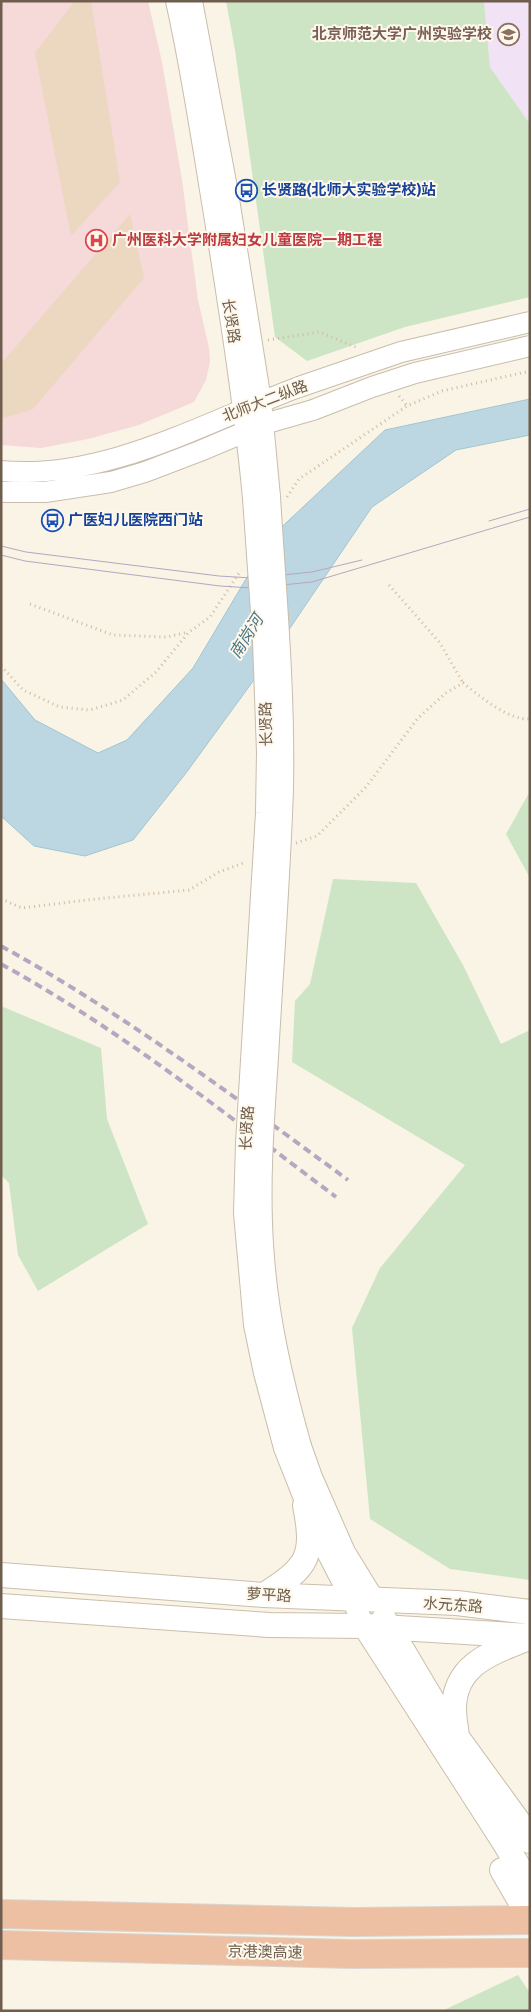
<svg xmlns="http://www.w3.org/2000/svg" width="531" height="2012" viewBox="0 0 531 2012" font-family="'Fira Sans Condensed','Noto Sans SC',sans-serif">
	<rect width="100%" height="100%" fill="#f9f4e5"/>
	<path fill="#f1e2f6" d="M484,1H530V124L490,67Z"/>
	<path fill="#f6d9d9" d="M1,1H148L162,62L182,180L198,300L209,348L210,362L206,380L194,402L139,425L88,439L41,448L1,445Z"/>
	<path fill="#cee5c5" d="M226,1H484L490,67L530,124V297L405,327L307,361L275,337L235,50Z
		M530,791V878L506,834Z
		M333,879L416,883L463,965L501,1044L530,1030V1580L450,1569L370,1519L352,1328L380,1268L465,1165L292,1062L295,1001L310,984Z
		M1,1006L101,1048L107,1119L148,1224L38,1291L18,1255L9,1183L1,1175Z
		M518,1975L530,1993V2011H442Z"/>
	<path fill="#bcd7e1" stroke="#a3c5d1" d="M530,399V435L456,450L372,507L267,662L186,773L133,840L85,856L34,846L1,816V679L35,720L98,753L127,740L193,668L271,537L385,430Z"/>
	<path fill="#ecd7c0" d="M75,1H91L120,182L71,236L35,53Z
		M130,214L144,278L33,409L1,419V364Z"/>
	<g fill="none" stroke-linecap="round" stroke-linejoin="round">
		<defs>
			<path id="tertiary" d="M176,1C192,72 202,142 214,214C229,308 244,403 253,498
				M192,1L228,193L261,401L270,497
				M1,471C104,481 205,422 299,387
				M1,492H45L111,482L145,472L200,451L264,424L313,410
				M301,1446L312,1477L345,1552L375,1601
				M284,1448L320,1539L365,1626"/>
			<path id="secondary" d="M1,1575L264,1595L457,1603L530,1612
				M264,1595C308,1567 315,1557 305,1505
				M1,1606L269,1625L365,1626L530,1636
				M384,1619L441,1715L518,1821L530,1841
				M365,1626L504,1842L530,1886
				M457,1736C456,1728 454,1718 454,1709C454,1665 491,1653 526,1639
				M502,1870L530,1918"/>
			<path id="motorway" d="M1,1914L354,1922L530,1920
				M1,1945L351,1954L530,1953"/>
		</defs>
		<use href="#tertiary" stroke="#c9bdad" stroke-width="22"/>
		<use href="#secondary" stroke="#ccbeab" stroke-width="26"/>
		<use href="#motorway" stroke="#dad5d1" stroke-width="30"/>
		<path stroke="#d0baa3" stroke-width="3" stroke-dasharray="1 4" stroke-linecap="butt" d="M268,340L319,332L358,348
			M399,396L407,406
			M287,497L299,479L407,406L442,391L530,371
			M389,585L440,643L463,683
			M30,604L113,635L167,637L188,632
			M1,666L23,690L60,707L90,710L123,700L156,672L189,632L210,617L241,570
			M296,843L317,836L366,787L418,718L446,693L463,683C480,696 507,720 530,719
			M1,899L22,908L86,900L189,890L219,872L246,862"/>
		<use href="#tertiary" stroke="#fff" stroke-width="20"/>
		<use href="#secondary" stroke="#fff" stroke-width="24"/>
		<use href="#motorway" stroke="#edbfa3" stroke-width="28"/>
		<path stroke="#b8a5c1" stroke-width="1" d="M489,521L530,509
			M1,546L26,552L219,576L252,578L312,572L362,560
			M1,555L25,561L220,586L252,588L312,582L530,517"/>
		<path stroke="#b8a5c1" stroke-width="4" stroke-dasharray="8 5" stroke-linecap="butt" d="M1,946C124,1014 236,1098 348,1180
			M1,964C121,1030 227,1115 336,1197"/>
		<defs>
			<path id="tertiary-bridge" d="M299,387L401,352L530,322
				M313,410L372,387L415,373L530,346
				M270,497C276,594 285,691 283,789C280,878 273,968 268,1057C264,1119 259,1181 263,1244C267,1313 282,1379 301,1446
				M253,498L263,640L267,752L266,813L246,1143L244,1213L254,1325L264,1373L284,1448"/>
		</defs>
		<use href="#tertiary-bridge" stroke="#c9bdad" stroke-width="22" stroke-linecap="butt"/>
		<use href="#tertiary-bridge" stroke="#fff" stroke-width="20"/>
	</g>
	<defs>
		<symbol id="school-ring" viewBox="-11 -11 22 22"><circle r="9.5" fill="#fdf8eb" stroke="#8d6e63" stroke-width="1.5"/><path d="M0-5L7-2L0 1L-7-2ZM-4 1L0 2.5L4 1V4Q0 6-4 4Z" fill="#8d6e63"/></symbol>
		<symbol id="bus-ring" viewBox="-11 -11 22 22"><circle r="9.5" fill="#fdf8eb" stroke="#1a4fb4" stroke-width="1.5"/><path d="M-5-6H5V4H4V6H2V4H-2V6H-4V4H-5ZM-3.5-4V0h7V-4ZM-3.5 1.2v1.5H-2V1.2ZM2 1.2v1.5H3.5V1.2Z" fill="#1a4fb4"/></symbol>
		<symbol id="hospital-ring" viewBox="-11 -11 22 22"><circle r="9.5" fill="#fdf8eb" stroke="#e0444e" stroke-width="1.5"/><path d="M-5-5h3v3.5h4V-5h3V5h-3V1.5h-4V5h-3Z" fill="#e0444e"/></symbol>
	</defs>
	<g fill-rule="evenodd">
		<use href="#school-ring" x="496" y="22" width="25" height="25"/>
		<use href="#bus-ring" x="234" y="178" width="25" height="25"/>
		<use href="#hospital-ring" x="84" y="228" width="25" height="25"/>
		<use href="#bus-ring" x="40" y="508" width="25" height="25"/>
	</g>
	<g text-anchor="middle" stroke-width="4" stroke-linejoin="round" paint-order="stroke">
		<g font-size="15" font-weight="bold" fill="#785e54" stroke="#fdf8eb" text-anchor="end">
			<text x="492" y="39">北京师范大学广州实验学校</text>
		</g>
		<g font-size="15" font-weight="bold" fill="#164399" stroke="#fdf8eb" text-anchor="start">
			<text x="262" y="195">长贤路(北师大实验学校)站</text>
			<text x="68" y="525">广医妇儿医院西门站</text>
		</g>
		<g font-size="15" font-weight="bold" fill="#be3a42" stroke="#fdf8eb" text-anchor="start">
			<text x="112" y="245">广州医科大学附属妇女儿童医院一期工程</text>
		</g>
		<g font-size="15" fill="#6f5d4d" stroke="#fdf8eb">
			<text transform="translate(231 321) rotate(81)" y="5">长贤路</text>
			<text transform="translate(265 401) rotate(-21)" y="5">北师大二纵路</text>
			<text transform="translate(266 724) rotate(-91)" y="5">长贤路</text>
			<text transform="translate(247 1128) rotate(-87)" y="5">长贤路</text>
			<text transform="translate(269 1595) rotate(3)" y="5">萝平路</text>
			<text transform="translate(453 1605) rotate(4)" y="5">水元东路</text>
			<text transform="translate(265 1952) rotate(1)" y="5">京港澳高速</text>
		</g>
		<g font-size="16" font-style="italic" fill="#4d7787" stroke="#fdf8eb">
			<text transform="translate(246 636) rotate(-58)" y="6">南岗河</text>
		</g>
	</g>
	<rect width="531" height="2012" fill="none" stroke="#6f5d4d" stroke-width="5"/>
</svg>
